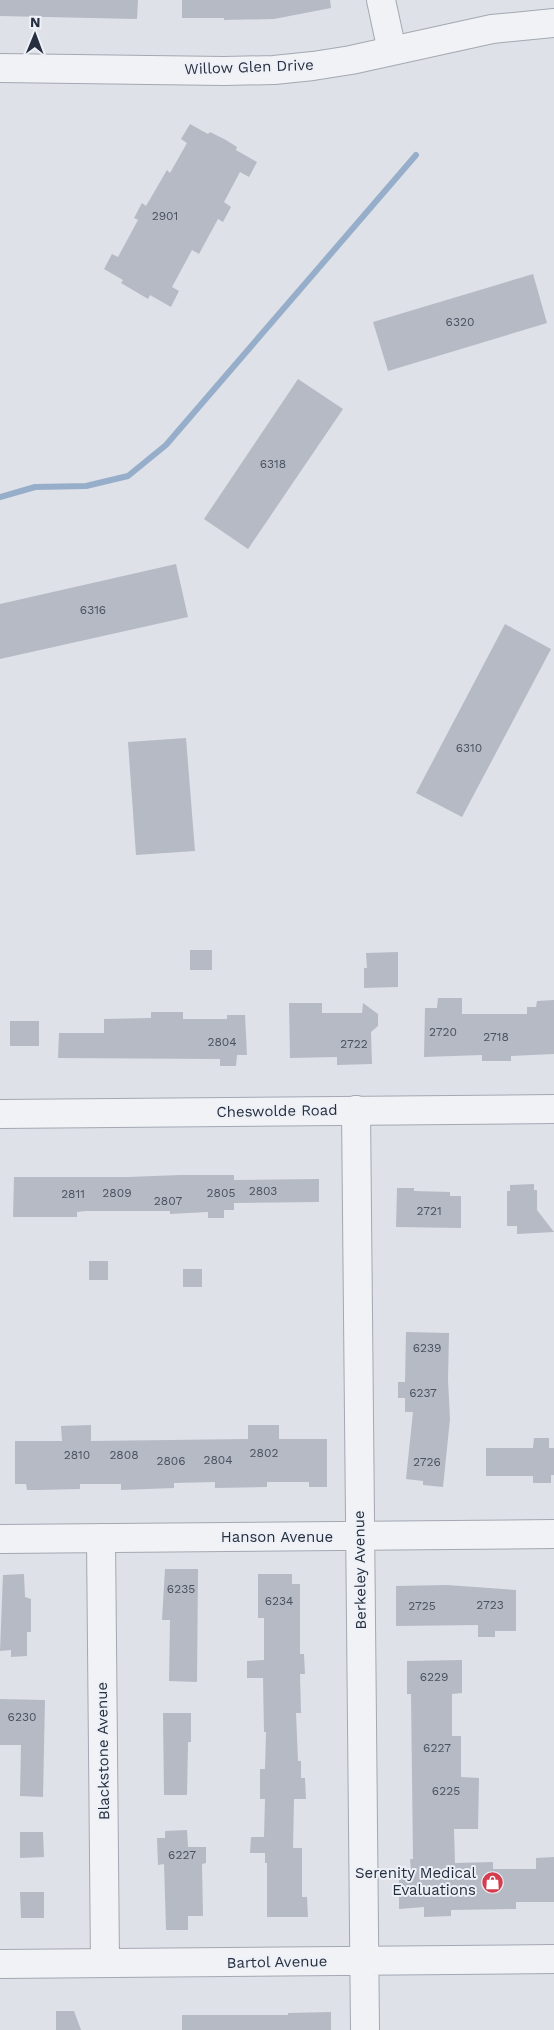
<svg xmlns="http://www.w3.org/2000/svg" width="554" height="2030" viewBox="0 0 554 2030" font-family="'Work Sans',sans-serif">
	<rect width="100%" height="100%" fill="#dee1e8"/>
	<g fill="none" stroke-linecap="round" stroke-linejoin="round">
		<path stroke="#97aeca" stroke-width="6" d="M0,497L35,487L86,486L128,476L166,445L416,155"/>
	</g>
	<path fill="#b5bac5" d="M0,0H138L137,19L0,16Z
		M182,0H330L331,8L274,19L224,20V18H182Z
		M190,124L208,134L210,132L226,140L237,147L236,150L257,162L249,177L240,172L224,202L231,207L223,222L218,219L199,254L192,250L172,287L179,291L171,307L150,295L148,299L121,283L123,280L104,269L112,254L118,257L138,220L134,218L142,203L146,206L167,170L170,173L187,143L181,139Z
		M533,274L547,323L388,371L373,322Z
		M298,379L343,409L248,549L204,519Z
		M176,564L188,617L0,659V604Z
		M505,624L551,649L462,817L416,793Z
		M186,738L195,851L136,855L128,742Z
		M190,950H212V970H190Z
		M398,952V987L364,988V968H367L366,953Z
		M438,998H462V1014H527V1007H536L537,1001L554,1000V1054L511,1056V1061H482V1055L424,1057L425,1008H437Z
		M289,1003H322V1013H362L363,1003L378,1014V1026L371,1032L372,1064L337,1065V1057L290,1058Z
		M151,1012H183V1019H227V1015H245L247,1055H237L236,1066H220V1059L58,1058L59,1033H104V1019L151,1018Z
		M10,1021H39V1046H10Z
		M180,1175H234V1180L319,1179V1202L234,1203V1210H224V1218H208V1212L170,1214V1211H86L77,1212V1217H13L14,1177H128Z
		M534,1184V1190H537V1210L554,1232L517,1234V1226H507V1191H510V1185Z
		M397,1188H414V1191L450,1192V1196H461V1228L396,1227Z
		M89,1261H108V1280H89Z
		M183,1269H202V1287H183Z
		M406,1332L449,1333L448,1380L450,1419L443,1487L423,1485V1481L406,1479L413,1412H405V1398H398V1382H405Z
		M91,1425V1441L248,1439V1425H279V1439H327V1487H309V1482H267V1487L215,1488V1482L174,1483V1488L121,1490V1484H80V1489L37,1490H27L26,1484H15V1441H62L61,1426Z
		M534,1438H549V1448H554V1475H551V1483H533V1476H486V1448H533Z
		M165,1569H198L197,1682L169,1681L170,1620H162Z
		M24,1574L25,1597L31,1599V1632H27V1656L11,1657V1650L0,1651L3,1575Z
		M258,1574H292V1584H300V1654H304L305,1674H300L301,1713H296L298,1761H301V1778H305L306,1799H294L293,1848H302V1897H307L308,1917H267V1863H265V1853H250L251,1837H264L265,1799H260V1769H265L266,1732H264L263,1678H247V1661L264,1660V1618H258Z
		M447,1585L516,1590V1631H495V1637H478V1625L396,1626V1586Z
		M462,1660V1693L452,1694V1736H461V1777L479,1778L478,1829H454L455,1863L493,1862V1869H536V1858L554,1857V1902H516V1909L451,1910V1916L424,1917V1907L399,1909V1870H411L410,1859H413L411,1694H407V1661Z
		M0,1699L45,1700L43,1797L20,1796L21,1745H0Z
		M163,1713H191V1742H188L187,1795H164Z
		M187,1830L188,1847H206V1863L202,1864L203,1916H188V1930H166L164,1864L158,1865L157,1838H165V1831Z
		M20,1832H43L44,1857L20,1858Z
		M20,1892H44V1918H21Z
		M56,2011H74L81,2030H56Z
		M331,2012V2030H182V2015H288V2013Z"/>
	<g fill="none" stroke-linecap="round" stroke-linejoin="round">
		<defs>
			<path id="minor" d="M381,0L392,51
				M0,68L224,71L274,70L313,66L351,60L492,29L554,23
				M356,1110L365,2030
				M0,1114L554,1109
				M101,1538L105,1963
				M0,1539L554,1534
				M0,1964L554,1959"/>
		</defs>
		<use href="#minor" stroke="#a3a8b2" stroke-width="30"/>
		<use href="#minor" stroke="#f1f2f6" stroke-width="28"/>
	</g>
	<defs>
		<symbol id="shop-disc" viewBox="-11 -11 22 22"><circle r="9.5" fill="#d33d4e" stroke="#edf0f6"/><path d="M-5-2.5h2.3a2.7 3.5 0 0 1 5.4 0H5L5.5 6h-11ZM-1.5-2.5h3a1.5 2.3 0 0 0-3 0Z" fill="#fff"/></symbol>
	</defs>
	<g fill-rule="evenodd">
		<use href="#shop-disc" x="480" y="1870" width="25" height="25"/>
	</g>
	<g text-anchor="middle" stroke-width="4" stroke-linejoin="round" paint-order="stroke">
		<g font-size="12" fill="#4a5260">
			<text x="165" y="220">2901</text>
			<text x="460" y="326">6320</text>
			<text x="273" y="468">6318</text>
			<text x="93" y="614">6316</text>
			<text x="469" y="752">6310</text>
			<text x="443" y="1036">2720</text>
			<text x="496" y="1041">2718</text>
			<text x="222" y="1046">2804</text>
			<text x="354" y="1048">2722</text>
			<text x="263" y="1195">2803</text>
			<text x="117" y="1197">2809</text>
			<text x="221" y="1197">2805</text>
			<text x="73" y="1198">2811</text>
			<text x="168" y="1205">2807</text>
			<text x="429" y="1215">2721</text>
			<text x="427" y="1352">6239</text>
			<text x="423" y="1397">6237</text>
			<text x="264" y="1457">2802</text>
			<text x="77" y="1459">2810</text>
			<text x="124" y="1459">2808</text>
			<text x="218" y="1464">2804</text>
			<text x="171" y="1465">2806</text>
			<text x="427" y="1466">2726</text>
			<text x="181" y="1593">6235</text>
			<text x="279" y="1605">6234</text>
			<text x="490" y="1609">2723</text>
			<text x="422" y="1610">2725</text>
			<text x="434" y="1681">6229</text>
			<text x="22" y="1721">6230</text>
			<text x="437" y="1752">6227</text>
			<text x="446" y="1795">6225</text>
			<text x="182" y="1859">6227</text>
		</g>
		<g font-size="15" fill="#262f3f" stroke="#edf0f6">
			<text transform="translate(249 67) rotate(-2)" y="5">Willow Glen Drive</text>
			<text transform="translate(277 1111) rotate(-1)" y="5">Cheswolde Road</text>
			<text x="277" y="1542">Hanson Avenue</text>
			<text transform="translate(360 1570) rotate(-91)" y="5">Berkeley Avenue</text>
			<text transform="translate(103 1751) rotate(-91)" y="5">Blackstone Avenue</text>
			<text transform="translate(277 1962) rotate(-1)" y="5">Bartol Avenue</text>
		</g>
		<g font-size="15" fill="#262f3f" stroke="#edf0f6" text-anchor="end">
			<text x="476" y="1878">Serenity Medical<tspan x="476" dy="17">Evaluations</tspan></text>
		</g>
	</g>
	<g transform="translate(35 35) rotate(1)" stroke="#edf0f6" stroke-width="4" paint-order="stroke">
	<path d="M0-4L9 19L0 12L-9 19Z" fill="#262f3f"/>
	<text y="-8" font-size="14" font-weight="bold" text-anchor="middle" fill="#262f3f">N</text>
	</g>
</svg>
